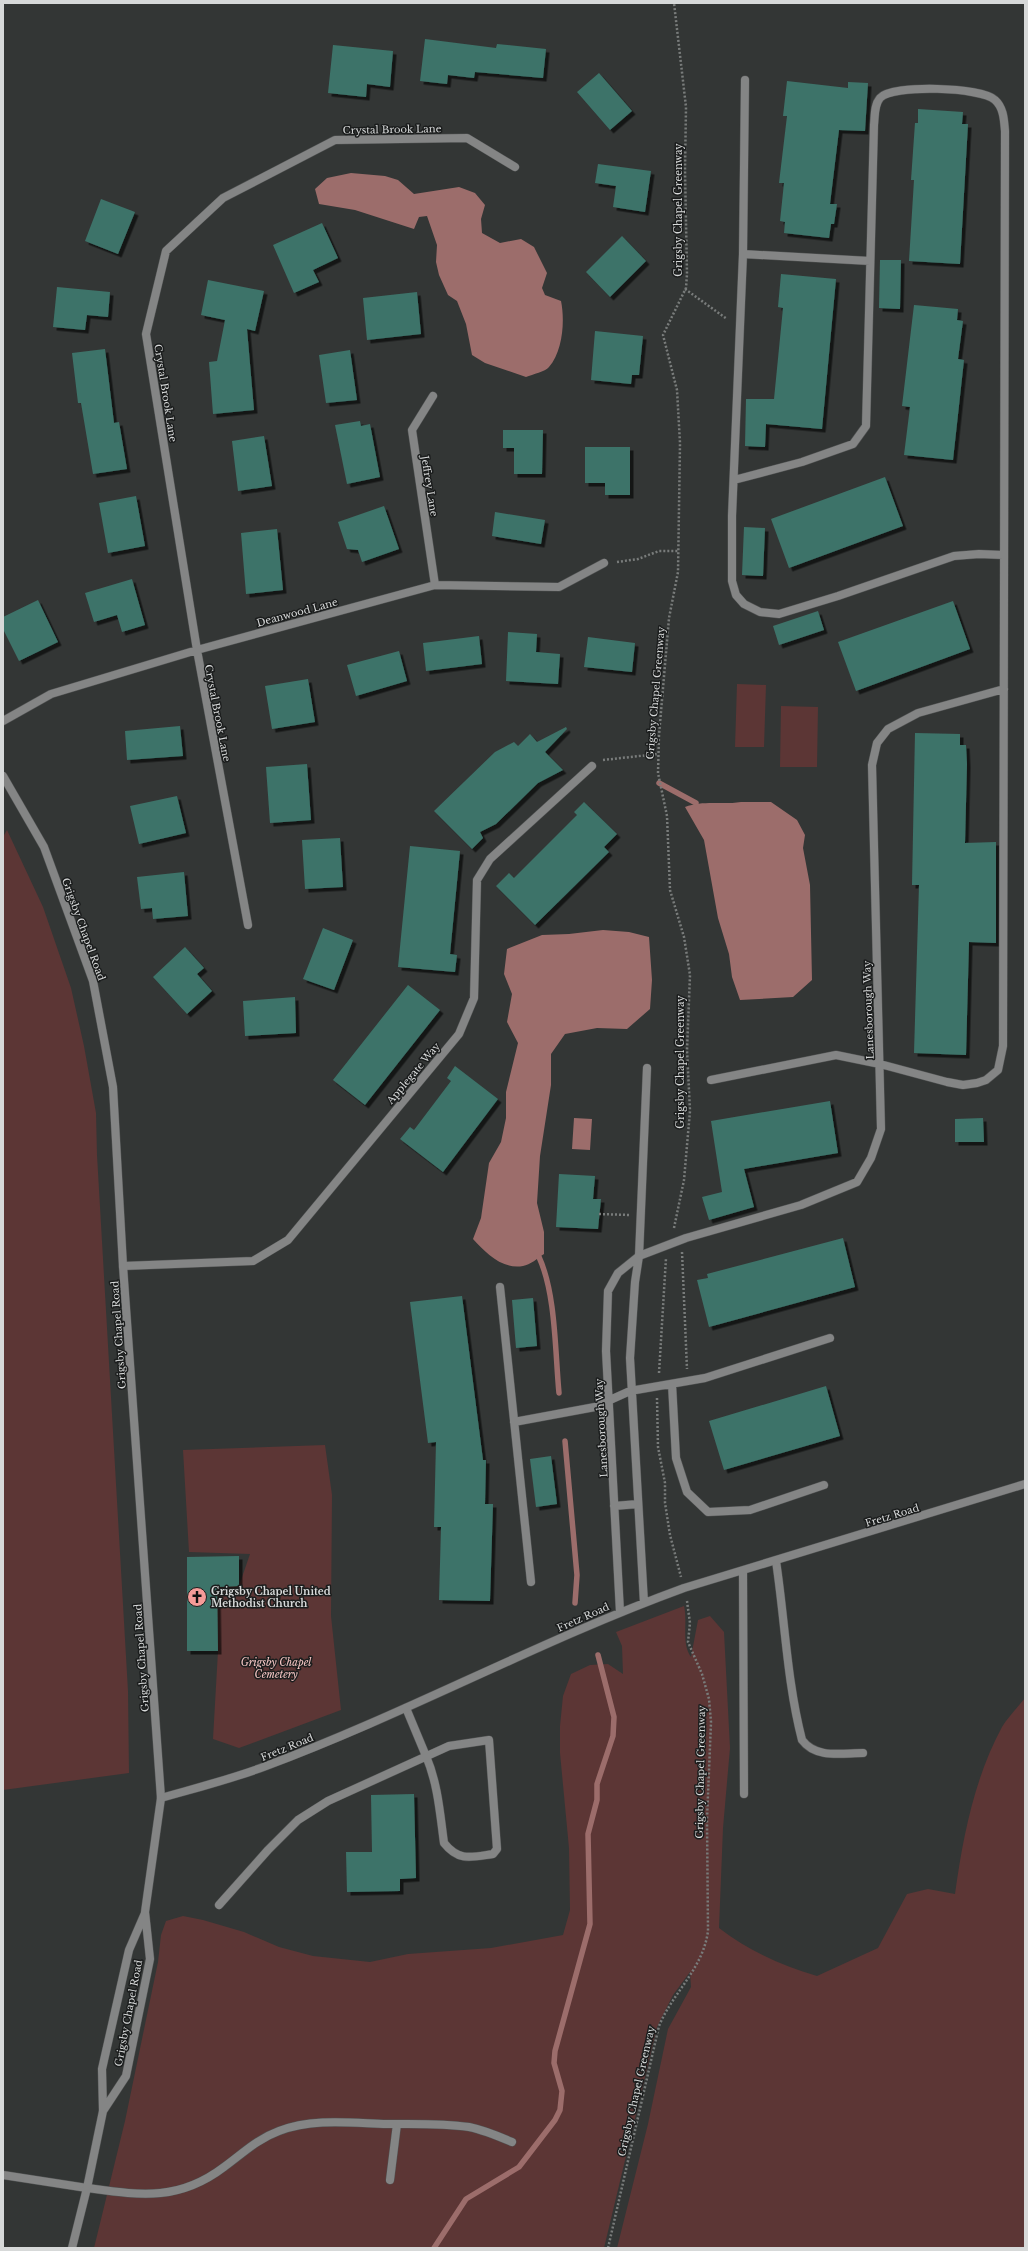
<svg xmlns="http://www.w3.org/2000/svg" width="1028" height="2251" viewBox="0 0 1028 2251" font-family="'Libre Baskerville',serif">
	<defs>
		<filter id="shadow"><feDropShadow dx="3.5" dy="3.5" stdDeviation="0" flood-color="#0009"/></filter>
	</defs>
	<rect width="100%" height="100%" fill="#333635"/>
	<path fill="#5c3635" d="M737,684L766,685L764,747H735Z
		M781,706L818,707L817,767H780Z
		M7,830L43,907L71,988L84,1046L96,1113L97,1155L128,1691L129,1773L3,1790V837Z
		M325,1445L332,1495L331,1616L341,1710L239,1748L213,1739L218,1651L217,1608L207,1587L239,1586L250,1554L189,1552L183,1450Z
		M684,1606C688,1622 681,1643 691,1657L698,1620L710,1616L724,1632L730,1748L723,1828L719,1928C749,1951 781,1965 817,1976L878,1948L907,1894L928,1889L955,1894C963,1837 974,1779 1002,1727C1008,1717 1018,1707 1025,1698V2248H617L648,2124L668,2029L691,1987L690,1972L673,1995L657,2027L604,2248H94L125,2121L158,1962L161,1935L166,1921L183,1916L203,1920L244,1932L279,1947L313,1956L370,1962L408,1954L491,1948L563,1935L570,1910L569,1848L560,1753V1726L563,1696L571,1674L590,1665L608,1664L623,1674L622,1646L616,1632Z"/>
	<path fill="#9c6d6b" d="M351,173L385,176L398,180L414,194L459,187L475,193L485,205L481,219L482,233L500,243L521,239L534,247L547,273L542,288L545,295L561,301C565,320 563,351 549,367C545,372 533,374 526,377L485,363L472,355L466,324L457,301L448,295L439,275L436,262L437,245L427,216L419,217L414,229L355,210L319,204L315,189L327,178Z
		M741,802H771L797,820L805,835L803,848L810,885L812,980L793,997L740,1000L732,977L729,954L718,918L704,840L685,807C703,800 722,805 741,802Z
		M603,930L629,932L649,937L652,980L650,1009L627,1029L597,1028L565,1034L551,1054V1085L540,1156L537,1203L544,1232V1254C538,1258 530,1265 523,1266C502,1270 485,1252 473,1239L481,1218L489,1163L501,1142L506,1118V1092L518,1043L507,1022L512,994L504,974L507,949L542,935L569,934Z
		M574,1118L592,1119L590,1150L572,1149Z"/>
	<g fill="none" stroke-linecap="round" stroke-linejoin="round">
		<path stroke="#9c6d6b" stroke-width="5.5" d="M659,783L696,803
			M539,1257C556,1294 555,1352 559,1393
			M565,1441L577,1575L575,1603
			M434,2248L466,2199L519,2167L555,2120L560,2110L562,2091L554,2063L555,2051L590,1924L588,1834L597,1800V1784L613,1736L614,1717L598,1655"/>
	</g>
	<path fill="#3d7369" filter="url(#shadow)" d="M425,39L496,48L497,44L546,49L543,78L475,72L474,78L448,75L447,84L420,81Z
		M333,45L393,51L390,87L367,84L366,97L328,93Z
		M599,73L632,111L610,130L577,92Z
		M787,81L848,88V82L868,83L865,131L839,130L830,204H837L834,224H831L829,238L784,233L785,222L780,221L784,183H779L787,116H783Z
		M918,109L963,112L962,124H968L960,264L909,261L914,180H911L915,123H918Z
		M598,164L651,171L645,212L613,207L616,186L595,183Z
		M101,199L135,212L118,254L85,241Z
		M322,223L338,258L313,270L319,282L294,293L273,245Z
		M622,236L646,261L610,297L586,272Z
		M880,260H901L900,309L879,308Z
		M781,274L836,279L822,429L766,424L765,447L745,446L746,399H774L783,308L778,307Z
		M208,280L264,291L255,331L247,329L254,410L213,414L209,362L217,361L225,320L201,315Z
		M57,287L110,292L108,317L87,315L85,330L53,327Z
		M417,292L421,334L367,340L363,298Z
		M914,305L958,309L957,320L963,321L958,359L964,360L953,460L904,455L910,407L902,406Z
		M595,331L643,336L639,375H632L631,384L591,380Z
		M105,349L114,423L119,422L127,469L93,474L81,403H78L72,353Z
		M350,350L357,400L326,403L319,355Z
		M360,421L361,426L370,424L380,477L347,484L335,425Z
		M503,430H543L542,474H514V448H503Z
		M264,436L272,486L238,491L232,441Z
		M585,447H630V495H605V483H585Z
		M885,477L903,526L789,568L771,519Z
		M136,496L145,546L108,553L99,503Z
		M384,506L399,549L362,562L358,550L347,549L338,522Z
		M495,512L545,520L541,544L492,536Z
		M744,527L765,528L763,576L742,575Z
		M277,529L283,590L246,594L241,533Z
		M132,579L145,625L122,632L117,615L94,622L85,593Z
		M38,600L58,642L19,661L3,629V617Z
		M953,601L970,649L856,691L838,642Z
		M818,611L824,630L779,645L773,626Z
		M508,632L537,634L536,652L560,654L558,684L506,681Z
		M479,636L482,664L426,671L423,643Z
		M588,637L635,643L632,672L584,667Z
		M399,651L407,681L356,696L347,665Z
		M308,679L315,722L272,729L265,686Z
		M180,726L183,756L127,760L125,731Z
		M566,727L567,729L545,752L563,770L538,783L496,824L480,832L483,838L472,849L434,811L495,752L514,742L518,746L530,734L537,742Z
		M915,733L960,734V745H966L967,764L965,843L996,842V943L969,942L966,1055L914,1053L919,885H912Z
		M307,764L311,820L270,823L266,767Z
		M177,796L186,833L139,844L130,806Z
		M584,802L617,834L604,847L609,852L535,925L496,886L509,873L514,878L577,815L574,812Z
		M340,838L343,887L305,889L302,840Z
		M410,846L460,851L450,954L457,955L455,972L398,967Z
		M184,872L188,916L153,919L152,908L141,909L137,877Z
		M323,928L353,940L334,990L303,979Z
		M185,947L204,968L197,974L212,991L187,1014L153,977Z
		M408,985L440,1010L365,1105L333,1080Z
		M295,997L296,1033L245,1036L243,1001Z
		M455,1066L498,1099L443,1172L400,1139L410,1127L414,1130L451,1081L447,1078Z
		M830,1101L838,1153L744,1169L754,1207L709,1220L702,1197L722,1192L711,1121Z
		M983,1118L984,1142H955V1119Z
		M559,1174L595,1176L593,1199H601L598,1229L556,1227Z
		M843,1238L855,1287L709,1327L697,1280L708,1278L707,1274Z
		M462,1296L483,1460H486L485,1504H493L490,1601L439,1600L441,1527H434L436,1442L428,1443L410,1302Z
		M533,1298L537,1346L516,1348L512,1300Z
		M826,1386L840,1436L724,1470L709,1421Z
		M551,1456L557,1504L536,1507L530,1459Z
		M239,1556V1586L217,1587L218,1651H187V1557Z
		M414,1794L416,1878L400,1879V1891L347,1892L346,1852H372L371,1795Z"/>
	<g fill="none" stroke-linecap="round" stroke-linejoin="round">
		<defs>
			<path id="service" d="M639,1256L647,1068
				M500,1287L531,1582
				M514,1422L595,1407L610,1400
				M776,1561C785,1621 787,1682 802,1740C816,1759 842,1753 863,1753
				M743,1572L744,1794
				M219,1905L268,1850L298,1820L328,1801L449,1746L489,1740L497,1849L493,1854C472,1857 459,1862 444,1843C440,1814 438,1784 426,1756L406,1708
				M390,2180L397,2124
				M87,2188C139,2195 178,2202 224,2167C242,2154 257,2139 279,2131C313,2118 351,2123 387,2124C414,2124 442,2123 469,2127C484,2130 498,2136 512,2142"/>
			<path id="minor" d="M745,80L743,254L732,516V581L736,595L744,604L760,612L779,614L838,596L954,556L979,554L1003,555
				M743,254L870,261
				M433,396L412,430L435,585
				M3,721L51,694L197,650L435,585L559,587L604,563
				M248,925L197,650L146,334L166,251L223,198L335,140L467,138L515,167
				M711,1080L836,1055L880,1064L947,1082L963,1085L977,1083L986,1080L998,1070L1003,1046L1005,131C1004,121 1004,108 995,100C982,87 892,84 880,98C874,105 875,116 874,125L866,426L853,444L802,462L734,480
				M639,1256L635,1282L630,1358L644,1603
				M123,1266L253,1261L288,1240L459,1034L474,998L477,880L490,859L592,766
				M672,1384L676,1458L687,1492L708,1512L750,1510L824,1485
				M610,1400L630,1391L705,1378L830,1338
				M614,1506L638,1504
				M620,1612L606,1351L608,1291L618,1273L639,1256L686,1238L801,1205L857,1182L871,1158L881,1129L872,765L877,743L888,729L918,713L1004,689
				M161,1798C196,1788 232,1779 266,1766C408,1713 541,1640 684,1588L1025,1484
				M3,2175L87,2188"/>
			<path id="tertiary" d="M3,776L44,847L93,981L113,1087L123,1266L161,1798L145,1912L150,1959L126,2076L103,2111
				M72,2248L87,2188L103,2111L102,2069L129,1950L145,1913"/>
		</defs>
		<use href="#service" stroke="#515353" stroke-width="9"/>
		<use href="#minor" stroke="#515353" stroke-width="9"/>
		<use href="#tertiary" stroke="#515353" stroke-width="9"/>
		<path stroke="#797c7b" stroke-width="2.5" stroke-dasharray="2 2" stroke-linecap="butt" d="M685,289L727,319
			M617,562L638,559L659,551H678
			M603,760L658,754
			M599,1214L629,1215
			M674,1228L684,1180L690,1111L687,1050L690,975L684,937L670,890L667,816L658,773L659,735L669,618L678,572L680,443L677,390L663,335L686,288L687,274L685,170L686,107L674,3
			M682,1252L687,1369
			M659,1373L666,1258
			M657,1398L658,1447L665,1483V1503L670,1535L681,1577
			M608,2248L659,2026C673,1992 703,1969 708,1931L707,1819L711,1722L709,1699L702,1674L688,1642L690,1623L687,1601"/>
		<use href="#service" stroke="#848585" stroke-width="8"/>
		<use href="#minor" stroke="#848585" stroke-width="8"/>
		<use href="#tertiary" stroke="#848585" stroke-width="8"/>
	</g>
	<defs>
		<symbol id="church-disc" viewBox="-11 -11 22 22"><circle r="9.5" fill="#f59b98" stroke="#1b1d1d"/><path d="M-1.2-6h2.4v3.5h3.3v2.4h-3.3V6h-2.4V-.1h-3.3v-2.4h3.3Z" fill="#111"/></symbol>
	</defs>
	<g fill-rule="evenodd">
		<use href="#church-disc" x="186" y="1586" width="22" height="22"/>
	</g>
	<g text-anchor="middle" stroke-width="3" stroke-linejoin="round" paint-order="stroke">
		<g font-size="10" fill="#d7d9d9" stroke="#1b1d1d">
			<text transform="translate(392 129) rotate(-1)" y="4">Crystal Brook Lane</text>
			<text transform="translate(678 210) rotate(-90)" y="4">Grigsby Chapel Greenway</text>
			<text transform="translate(166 393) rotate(81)" y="4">Crystal Brook Lane</text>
			<text transform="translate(430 486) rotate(81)" y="4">Jeffrey Lane</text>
			<text transform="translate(297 612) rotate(-15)" y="4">Deanwood Lane</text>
			<text transform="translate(655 693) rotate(-85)" y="4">Grigsby Chapel Greenway</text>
			<text transform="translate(218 713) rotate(79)" y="4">Crystal Brook Lane</text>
			<text transform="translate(84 929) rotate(70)" y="4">Grigsby Chapel Road</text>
			<text transform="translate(868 1010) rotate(-92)" y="4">Lanesborough Way</text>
			<text transform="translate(680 1062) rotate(-90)" y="4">Grigsby Chapel Greenway</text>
			<text transform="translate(413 1073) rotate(-50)" y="4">Applegate Way</text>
			<text transform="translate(118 1335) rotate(-94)" y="4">Grigsby Chapel Road</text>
			<text transform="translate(601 1428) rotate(-93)" y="4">Lanesborough Way</text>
			<text transform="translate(892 1515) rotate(-17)" y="4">Fretz Road</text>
			<text transform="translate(583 1617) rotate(-24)" y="4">Fretz Road</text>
			<text transform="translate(141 1658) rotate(-94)" y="4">Grigsby Chapel Road</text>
			<text transform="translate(287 1747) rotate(-22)" y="4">Fretz Road</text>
			<text transform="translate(700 1772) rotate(-89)" y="4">Grigsby Chapel Greenway</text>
			<text transform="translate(128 2013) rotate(-79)" y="4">Grigsby Chapel Road</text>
			<text transform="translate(636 2091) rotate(-77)" y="4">Grigsby Chapel Greenway</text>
		</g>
		<g font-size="10" font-weight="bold" fill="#d7d9d9" stroke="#1b1d1d" text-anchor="start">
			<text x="211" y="1595">Grigsby Chapel United<tspan x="211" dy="12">Methodist Church</tspan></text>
		</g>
		<g font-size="10" font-style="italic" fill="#f8c8c6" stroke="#1b1d1d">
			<text x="276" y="1666">Grigsby Chapel<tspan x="276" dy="12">Cemetery</tspan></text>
		</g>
	</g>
	<rect width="1028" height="2251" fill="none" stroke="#d7d9d9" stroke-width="8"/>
</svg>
